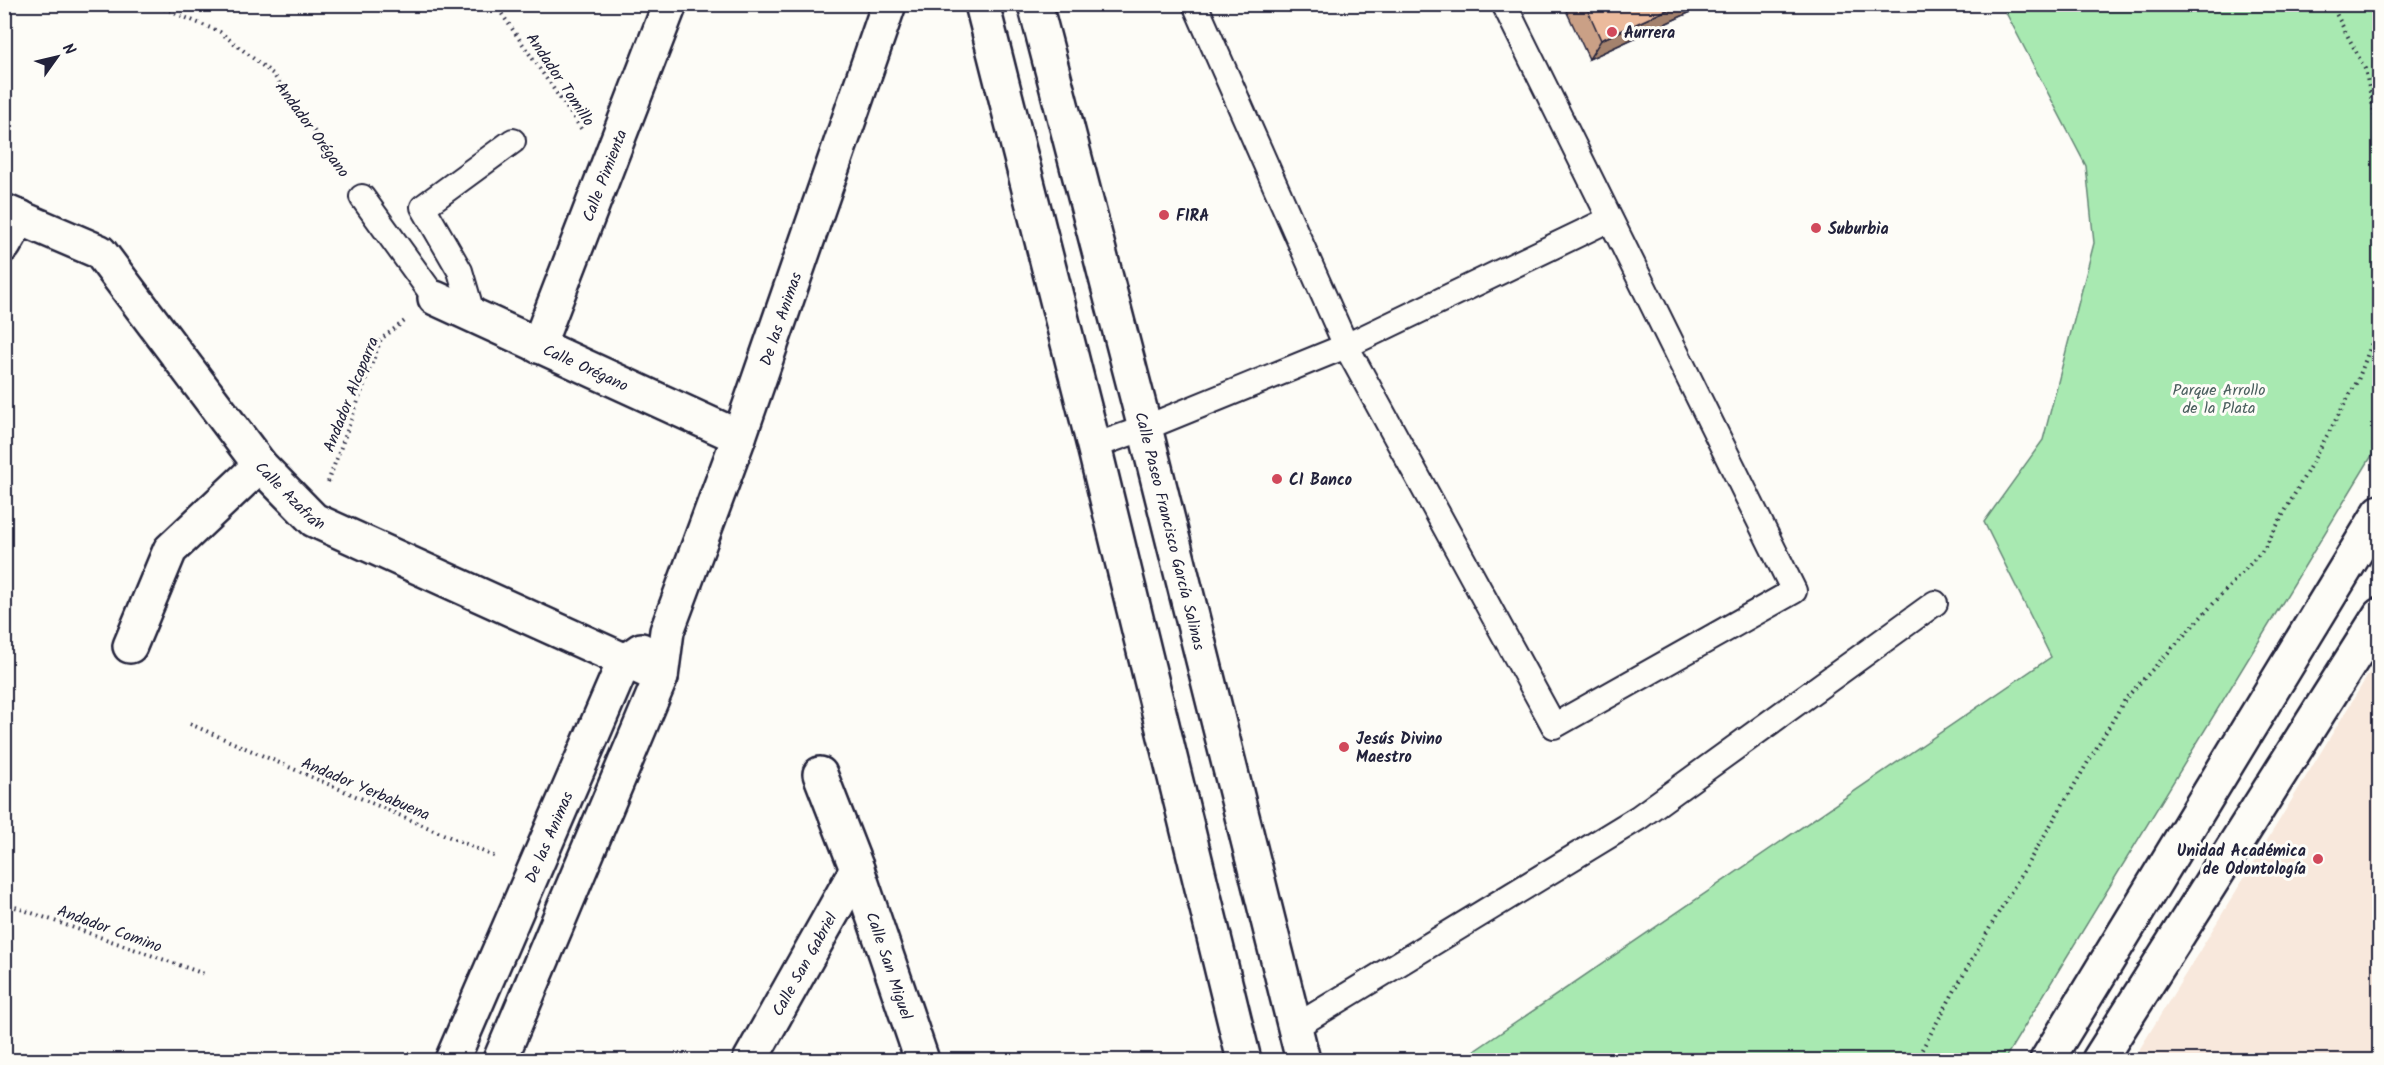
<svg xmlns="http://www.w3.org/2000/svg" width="2384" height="1065" viewBox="0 0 2384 1065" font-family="Kalam,sans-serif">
	<rect width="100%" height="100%" fill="#fdfcf7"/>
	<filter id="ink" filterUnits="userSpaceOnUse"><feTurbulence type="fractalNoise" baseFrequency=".0167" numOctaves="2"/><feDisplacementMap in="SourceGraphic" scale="12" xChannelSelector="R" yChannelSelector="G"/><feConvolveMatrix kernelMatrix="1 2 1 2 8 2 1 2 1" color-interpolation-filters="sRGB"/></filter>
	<g filter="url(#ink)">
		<path fill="#f8e8dc" d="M2379,657V1060H2133Z"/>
		<path fill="#a8e9b1" stroke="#658676" stroke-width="1.5" d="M2002,5H2379V444L2004,1060H1461L2051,657L1984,522L2043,440L2094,243L2086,166Z"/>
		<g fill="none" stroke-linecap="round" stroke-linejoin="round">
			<defs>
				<path id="lane" d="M1195,4L1346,346L1554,726L1794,591L1504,4
					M362,197L435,298
					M473,316L460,271L423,207L513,141
					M1094,446L1145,428L1346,346L1610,219
					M1295,1027L1638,818L1935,603"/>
				<g id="street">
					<path id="s1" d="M4,211L100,252L260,465L314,520L661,677"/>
					<path d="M4,245L20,217"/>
					<path id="s2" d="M435,298L739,437"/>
					<path id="s3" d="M538,346L670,4"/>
					<path d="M130,646L170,550L260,465"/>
					<path id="s4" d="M820,774L857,869L922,1060"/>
					<path id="s5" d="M452,1060L624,662L641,650"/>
					<path id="s6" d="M500,1060L661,677L667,631L739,437L889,4"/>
					<path id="s7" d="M750,1060L857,869"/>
				</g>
				<g id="secondary">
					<path d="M982,4L1094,446L1244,1060"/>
					<path id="s8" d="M1035,4L1145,428L1303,1060"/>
					<path d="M2047,1060L2380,512"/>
					<path d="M2099,1060L2380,615"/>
				</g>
			</defs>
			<use href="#lane" stroke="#22223b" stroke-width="28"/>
			<use href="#street" stroke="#22223b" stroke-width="38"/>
			<use href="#secondary" stroke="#22223b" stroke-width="38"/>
			<path stroke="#22223b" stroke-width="4" stroke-dasharray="1.5 4.5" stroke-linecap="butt" d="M153,4L220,32L273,74L343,171
				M495,4L582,130
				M2331,4L2365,69L2380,139
				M328,482L381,339L406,320
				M190,724L498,858
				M4,903L207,975
				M1916,1060L1993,922L2126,698L2264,549L2358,380L2373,340L2380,303"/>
			<use href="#lane" stroke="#fdfcf7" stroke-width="24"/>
			<use href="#street" stroke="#fdfcf7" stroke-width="33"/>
			<use href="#secondary" stroke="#fdfcf7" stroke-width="33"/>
		</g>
		<path fill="#caa086" stroke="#22223b" stroke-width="1.5" d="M1563,4H1708L1589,59Z"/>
		<path fill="#a4826d" stroke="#22223b" stroke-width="1.5" d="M1680,4H1708L1589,59L1601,40Z"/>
		<path fill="#ebba9c" stroke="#22223b" stroke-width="1.5" d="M1585,4H1680L1601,40Z"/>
	</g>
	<g fill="#d1495b" stroke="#fdfcf7" stroke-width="2">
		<circle cx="1612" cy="32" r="6"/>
		<circle cx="1164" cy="215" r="6"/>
		<circle cx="1816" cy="228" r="6"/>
		<circle cx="1277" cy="479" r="6"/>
		<circle cx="1344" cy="747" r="6"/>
		<circle cx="2318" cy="859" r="6"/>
	</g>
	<g text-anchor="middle" stroke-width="6" stroke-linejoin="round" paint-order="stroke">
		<g font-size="16" font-weight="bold" fill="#22223b" stroke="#fdfcf7" text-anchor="start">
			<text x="1624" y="38">Aurrera</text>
			<text x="1176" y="221">FIRA</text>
			<text x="1828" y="234">Suburbia</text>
			<text x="1289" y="485">CI Banco</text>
			<text x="1356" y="744">Jesús Divino<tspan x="1356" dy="18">Maestro</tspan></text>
			<text x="2306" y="856" text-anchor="end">Unidad Académica<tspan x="2306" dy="18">de Odontología</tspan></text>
		</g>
		<g font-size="16" fill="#22223b" stroke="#fdfcf7">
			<text transform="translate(561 79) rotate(56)" y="6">Andador Tomillo</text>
			<text transform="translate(313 129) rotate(54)" y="6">Andador Orégano</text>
			<text dy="6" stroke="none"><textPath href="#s3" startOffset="183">Calle Pimienta</textPath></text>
			<text dy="6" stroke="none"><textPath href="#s6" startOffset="794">De las Animas</textPath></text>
			<text dy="6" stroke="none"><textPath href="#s2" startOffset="166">Calle Orégano</textPath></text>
			<text transform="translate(350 394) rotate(-68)" y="6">Andador Alcaparra</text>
			<text dy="6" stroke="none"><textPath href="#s1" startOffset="414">Calle Azafrán</textPath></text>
			<text dy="6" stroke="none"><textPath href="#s8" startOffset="544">Calle Paseo Francisco García Salinas</textPath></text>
			<text transform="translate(366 788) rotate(23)" y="6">Andador Yerbabuena</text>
			<text dy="6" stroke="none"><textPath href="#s5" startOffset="243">De las Animas</textPath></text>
			<text transform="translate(110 928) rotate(20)" y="6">Andador Comino</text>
			<text dy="6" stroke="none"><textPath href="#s7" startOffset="110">Calle San Gabriel</textPath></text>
			<text dy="6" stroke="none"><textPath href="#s4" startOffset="204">Calle San Miguel</textPath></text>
		</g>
		<g font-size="16" fill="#4a5e5e" stroke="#fdfcf7">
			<text x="2219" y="395">Parque Arrollo<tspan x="2219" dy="18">de la Plata</tspan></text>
		</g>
	</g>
	<rect width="2384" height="1065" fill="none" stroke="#fdfcf7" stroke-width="24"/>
	<rect x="12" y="12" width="2360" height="1041" fill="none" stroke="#22223b" stroke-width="2" filter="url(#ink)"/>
	<g transform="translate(57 57) rotate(56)" stroke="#fdfcf7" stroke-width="4.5" paint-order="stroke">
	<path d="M0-4.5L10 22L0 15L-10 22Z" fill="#22223b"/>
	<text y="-9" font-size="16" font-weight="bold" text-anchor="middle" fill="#22223b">N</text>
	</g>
</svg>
